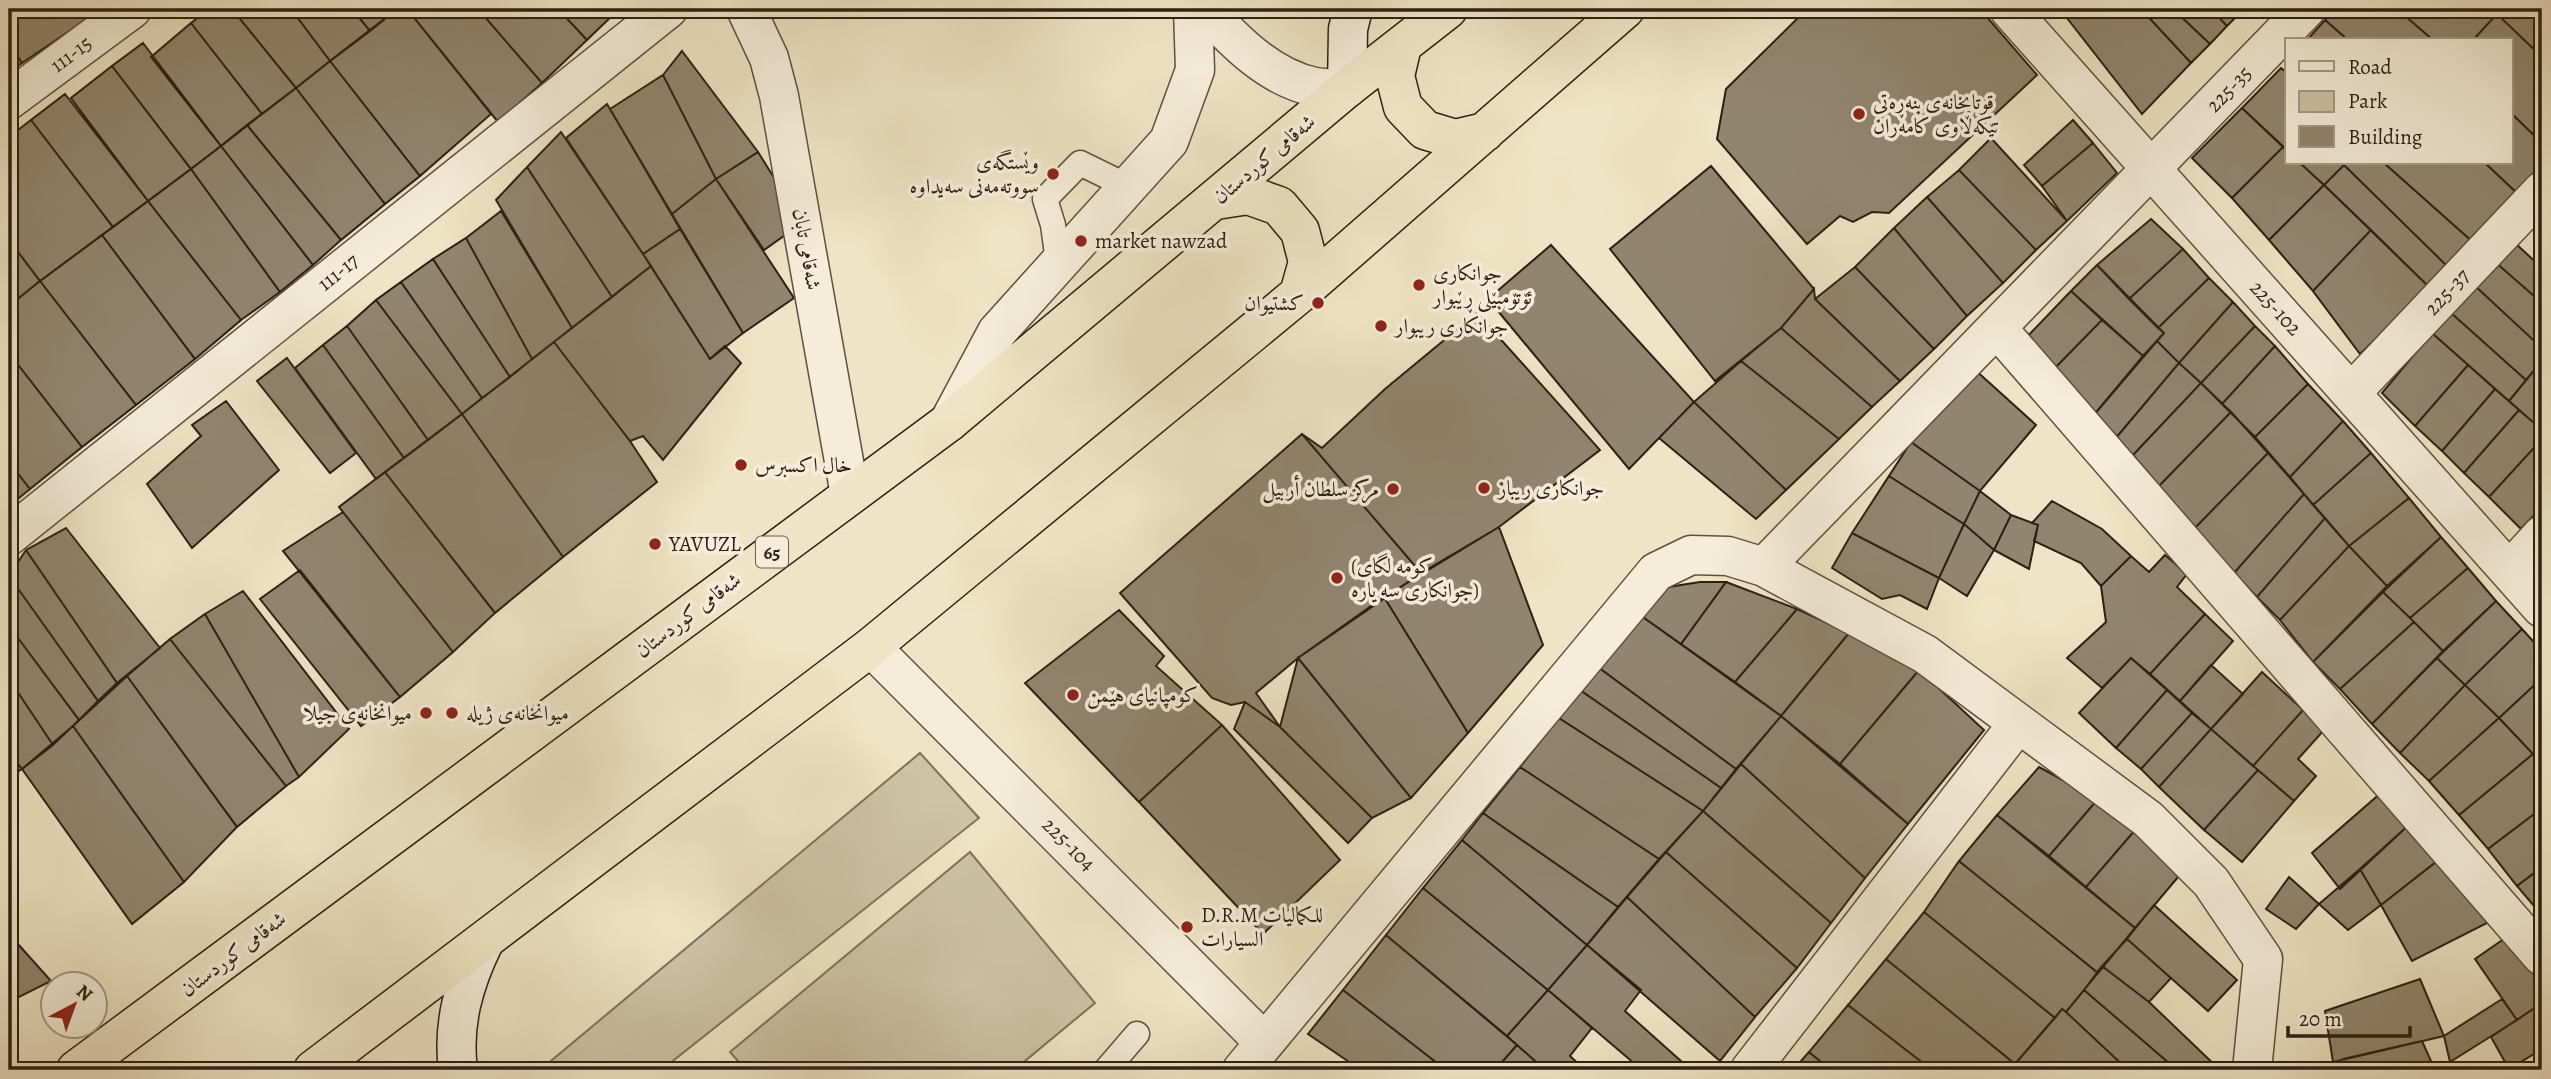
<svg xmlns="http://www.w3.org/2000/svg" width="2551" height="1079" viewBox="0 0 2551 1079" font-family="Alegreya,Amiri,serif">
	<rect width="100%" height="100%" fill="#efe4c5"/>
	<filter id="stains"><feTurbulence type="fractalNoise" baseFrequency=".00286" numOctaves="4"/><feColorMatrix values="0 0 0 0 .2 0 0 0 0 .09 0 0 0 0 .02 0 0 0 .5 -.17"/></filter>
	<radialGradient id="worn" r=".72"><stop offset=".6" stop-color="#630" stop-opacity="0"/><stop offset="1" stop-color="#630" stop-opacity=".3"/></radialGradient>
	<path fill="#cec3a7" stroke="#7e715c" stroke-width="2" d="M920,753L979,818L669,1064L673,1070H540Z
		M970,852L1095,1003L1014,1070H746L730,1052Z"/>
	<path fill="#92856f" stroke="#2e1f12" stroke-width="2" d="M9,9H102L22,63L9,43Z
		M209,9H232L296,88L262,114L191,23Z
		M232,9H291L330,61L296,88Z
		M291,9H352L370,31L330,61Z
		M352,9H397L370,31Z
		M397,9H407L491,114L420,176L330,61Z
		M407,9H478L542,83L498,122Z
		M478,9H558L587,40L542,83Z
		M558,9H613L616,12L587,40Z
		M1807,9H1980L2037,75L1889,213L1872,212L1853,222L1840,216L1807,244L1717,139L1726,89Z
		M2075,9H2141L2191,63L2142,114L2067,18Z
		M2141,9H2173L2210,44L2191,63Z
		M2173,9H2211L2227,26L2210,44Z
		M2211,9H2244L2227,26Z
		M2336,9H2397L2433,40H2348L2325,20Z
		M2397,9H2491L2497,14L2473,40H2433Z
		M2502,9H2542V57L2497,14Z
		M2497,14L2542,57V143L2511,113V40H2473Z
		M2325,20L2348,40H2307Z
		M191,23L262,114L221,146L151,57Z
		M9,43L22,63L9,72Z
		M143,43L221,146L191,169L112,66Z
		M682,51L758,152L716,179L663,75Z
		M330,61L420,176L385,204L296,88Z
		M112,66L191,169L148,201L71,98Z
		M2281,68L2287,73V150L2242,108Z
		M663,75L716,179L672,214L610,109Z
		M296,88L385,204L341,240L247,125Z
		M65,94L148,201L113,227L31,120Z
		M607,104L680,229L643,254L566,138Z
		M2242,108L2283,147L2232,198L2192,158Z
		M2511,113L2542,143V168L2518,194L2485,163H2511Z
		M31,120L113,227L40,281L9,240V137Z
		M2073,120L2093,143L2042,186L2024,165Z
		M247,125L341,240L313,265L221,146Z
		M561,132L651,266L612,297L527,167Z
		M1991,138L2067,221L2036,250L1959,170Z
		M2093,143L2117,173L2067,221L2042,186Z
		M221,146L313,265L280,292L191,169Z
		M2283,147L2287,150V163H2300L2324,185L2269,240L2232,198Z
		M758,152L802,223L764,250L716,179Z
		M2300,163H2346L2324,185Z
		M2346,163H2384L2474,243L2450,269L2344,165Z
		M2384,163H2485L2518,194L2474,243Z
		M2344,165L2450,269L2430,288L2324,185Z
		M1711,166L1814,289L1781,328L1715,381L1610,249Z
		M527,167L612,297L572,328L496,200Z
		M191,169L280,292L241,320L148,201Z
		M1959,170L2036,250L2003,283L1927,197Z
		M716,179L794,298L743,333L672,214Z
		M2324,185L2371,230L2313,291L2269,240Z
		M1927,197L2003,283L1967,316L1894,228Z
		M148,201L241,320L195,359L102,235Z
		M501,211L572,328L532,359L466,238Z
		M2151,219L2183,249L2129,299L2097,265Z
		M1894,228L1967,316L1934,349L1855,267Z
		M680,229L743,333L710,359L643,254Z
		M2371,230L2430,288L2360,354L2313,291Z
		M102,235L195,359L136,405L40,281Z
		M466,238L532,359L510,377L433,259Z
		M9,240L40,281L9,306Z
		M2514,242L2542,268V303L2494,261Z
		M1551,245L1694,402L1629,469L1488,299Z
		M2183,249L2209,278L2158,328L2129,299Z
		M433,259L510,377L482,398L401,282Z
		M2494,261L2542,303V348L2474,285Z
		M2097,265L2164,333L2143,356L2071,291Z
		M651,266L710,359L725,346L741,363L663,460L643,436L630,441L554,342Z
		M1855,267L1934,349L1900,381L1815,299Z
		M2209,278L2233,302L2179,363L2157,341L2164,333L2158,328Z
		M40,281L136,405L82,447L9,353V306Z
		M401,282L482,398L462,414L376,300Z
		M2474,285L2542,348V361L2526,380L2450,312Z
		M1814,289L1815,299L1900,381L1872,407L1781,328Z
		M2071,291L2102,320L2051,372L2022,342Z
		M376,300L462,414L428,440L347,326Z
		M2233,302L2255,326L2201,383L2179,363Z
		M2450,312L2526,380L2509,401L2432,333Z
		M1477,313L1600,450L1499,527L1421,573L1302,434L1322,448L1385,389Z
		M2102,320L2143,356L2093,416L2051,372Z
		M347,326L428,440L404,458L323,345Z
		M2255,326L2275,346L2222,404L2201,383Z
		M1781,328L1872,407L1839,439L1741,361Z
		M2432,333L2468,365L2415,426L2382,393Z
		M2157,341L2179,363L2115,439L2093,416Z
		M554,342L630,441L657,482L563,557L462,414Z
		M323,345L404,458L376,479L295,368Z
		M2275,346L2308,384L2255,437L2222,404Z
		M9,353L82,447L30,489L9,462Z
		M287,358L356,453L330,473L257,381Z
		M1741,361L1839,439L1786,490L1694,402Z
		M2542,361V430L2509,401Z
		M2179,363L2201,383L2133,455L2115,439Z
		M2468,365L2495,389L2442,451L2415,426Z
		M1973,368L2036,425L1980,491L1911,442Z
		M2201,383L2231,412L2159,486L2133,455Z
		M2308,384L2343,421L2290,477L2255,437Z
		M2495,389L2519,410L2464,473L2442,451Z
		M226,401L279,470L192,548L147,484L201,436L192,425Z
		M1694,402L1786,490L1756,519L1659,438Z
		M2519,410L2542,430V439L2489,497L2464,473Z
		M2231,412L2268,453L2192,531L2159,486Z
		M462,414L563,557L495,613L385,472Z
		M2343,421L2371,453L2313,505L2290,477Z
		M1302,434L1421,573L1298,658L1256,693L1280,727L1245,702L1231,705L1212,698L1120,593Z
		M2542,439V507L2521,529L2489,497Z
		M1911,442L1980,491L1964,524L1889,476Z
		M2268,453L2304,494L2234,573L2192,531Z
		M2371,453L2409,498L2349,546L2313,505Z
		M9,462L30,489L9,506Z
		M385,472L495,613L453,652L339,507Z
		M1889,476L1964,524L1939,578L1852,533Z
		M1980,491L2011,515L1994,550L1964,524Z
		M2304,494L2325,518L2257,597L2234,573Z
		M2409,498L2441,537L2387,586L2349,546Z
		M2052,501L2102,529L2131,556L2101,586L2081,563L2034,541L2038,525L2032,523Z
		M343,512L453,652L400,697L283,551Z
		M2011,515L2038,525L2029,569L1994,550Z
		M2325,518L2349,546L2280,620L2257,597Z
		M1964,524L1994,550L1967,596L1939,578Z
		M1499,527L1543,645L1468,733L1384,597Z
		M66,528L160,648L117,683L26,550Z
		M1852,533L1939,578L1927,609L1900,595L1882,599L1832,568Z
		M2441,537L2468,568L2410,618L2383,592Z
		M2349,546L2387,586L2313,662L2280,620Z
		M26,550L117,683L98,701L9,576Z
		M2165,555L2187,574L2177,587L2205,614L2150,674L2131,658L2102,688L2067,658L2106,622L2101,586L2131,556L2149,572Z
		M2468,568L2496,601L2443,651L2410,618Z
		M300,570L400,697L361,726L260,599Z
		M9,576L98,701L79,720L9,626Z
		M1700,582H1726L1681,644L1640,615L1662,588Z
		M1726,582L1797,609L1735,682L1681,644Z
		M243,591L349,729L299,777L205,614Z
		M2383,592L2414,622L2340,689L2313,662Z
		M1384,597L1468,733L1411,798L1298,658Z
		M2496,601L2522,629L2465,685L2437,658Z
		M1797,609L1849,633L1781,716L1735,682Z
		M1119,610L1164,656L1156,666L1222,725L1139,802L1025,683Z
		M205,614L299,777L286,786L170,639Z
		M2205,614L2233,641L2180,701L2150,674Z
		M1640,615L1781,716L1736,769L1598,667Z
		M2414,622L2443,651L2372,724L2340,689Z
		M9,626L79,720L53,745L9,679Z
		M2522,629L2542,651V678L2499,718L2465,685Z
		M1849,633L1919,670L1840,764L1781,716Z
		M170,639L286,786L237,827L127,676Z
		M1298,658L1411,798L1372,818L1280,727Z
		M2131,658L2167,690L2116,748L2079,713Z
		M2437,658L2465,685L2400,753L2372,724Z
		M2211,665L2243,694L2211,729L2180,701Z
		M1598,667L1736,769L1721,788L1580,690Z
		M1919,670L1984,730L1908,824L1840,764Z
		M2262,672L2303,710L2253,766L2211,729Z
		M127,676L237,827L184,882L73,726Z
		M2542,678V747L2533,754L2499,718Z
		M9,679L53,745L22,769L9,752Z
		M2465,685L2499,718L2429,781L2400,753Z
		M1580,690L1721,788L1703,811L1559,718Z
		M2167,690L2192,713L2141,769L2116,748Z
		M1245,702L1280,727L1372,818L1348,843L1234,729Z
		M2303,710L2324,730L2298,759L2316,776L2294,801L2253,766Z
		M2192,713L2211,729L2159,787L2141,769Z
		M1781,716L1908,824L1865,878L1741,764Z
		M1559,718L1703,811L1659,859L1520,767Z
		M2499,718L2533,754L2459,815L2429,781Z
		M1222,725L1340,860L1263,934L1139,802Z
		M73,726L184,882L132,924L22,769Z
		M2211,729L2258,770L2204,830L2159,787Z
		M9,752L22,769L9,777Z
		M2533,754L2542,765V808L2488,849L2459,815Z
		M1741,764L1865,878L1831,923L1703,811Z
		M1520,767L1659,859L1618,907L1483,813Z
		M2039,767L2098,799L2049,856L1997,815Z
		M2258,770L2294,801L2242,862L2204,830Z
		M2382,792L2411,823L2340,889L2312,853Z
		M2098,799L2136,829L2086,887L2049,856Z
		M2542,808V867L2517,886L2488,849Z
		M1703,811L1831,923L1797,968L1666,852Z
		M1483,813L1618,907L1587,945L1462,840Z
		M1997,815L2135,928L2098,973L1959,861Z
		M2411,823L2441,858L2381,905L2360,869Z
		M2136,829L2184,870L2135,928L2086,887Z
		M1462,840L1587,945L1548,990L1423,888Z
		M1666,852L1797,968L1755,1017L1627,897Z
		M2441,858L2493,920L2412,961L2381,905Z
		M1959,861L2098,973L2066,1012L2062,1009L2055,1018L1924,912Z
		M2542,867V911L2540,913L2517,886Z
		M2360,869L2381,905L2348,930L2319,904Z
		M2289,877L2319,904L2296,929L2266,909Z
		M1423,888L1548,990L1507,1036L1386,935Z
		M1627,897L1755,1017L1720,1061L1587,945Z
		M2154,905L2237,980L2208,1011L2127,939Z
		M1924,912L2055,1018L2015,1064L1886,959Z
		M9,934L51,981L9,1002Z
		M1386,935L1517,1045L1495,1070H1446L1343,990Z
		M2508,936L2542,977V1003L2517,1020L2475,959Z
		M2127,939L2171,978L2149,1002L2102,966Z
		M1587,945L1641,990L1625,1011L1691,1070H1642L1548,990Z
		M1886,959L2015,1064L2010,1070H1932L1848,1005Z
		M2102,966L2149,1002L2220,1070H2177L2084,990Z
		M2420,979L2444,1036L2333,1062L2325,1011Z
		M1343,990L1446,1070H1361L1308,1034Z
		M1548,990L1592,1028L1570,1056L1585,1070H1545L1507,1036Z
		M2084,990L2177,1070H2128L2066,1012Z
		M2502,999L2517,1020L2450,1062L2444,1036Z
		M2542,1003V1049L2509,1069L2491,1037Z
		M1848,1005L1932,1070H1831L1809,1052Z
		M2062,1009L2066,1012L2128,1070H2022L2015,1064Z
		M2422,1041L2435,1070H2346L2343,1059Z
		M1517,1045L1545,1070H1495Z
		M1809,1052L1831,1070H1793Z"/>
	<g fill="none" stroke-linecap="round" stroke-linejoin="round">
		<defs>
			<path id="lane" d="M1058,261L1053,225L1045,199L1080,163L1127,186
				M1106,1070L1137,1034"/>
			<path id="street" d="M746,9L769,58L779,96L850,495
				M1205,9C1234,41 1270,78 1315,87C1325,89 1337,88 1347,88
				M2009,9L2542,608
				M9,100L132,9
				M1997,328L2542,956
				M2351,393L2542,191
				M949,422L997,332L1169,141L1195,70L1193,9
				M9,536L668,9
				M1764,567L2306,9
				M2509,571L2542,535
				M871,647L1264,1042
				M1242,1070L1656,572L1691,555L1728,556L1764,567L1925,654L2148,819L2211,882L2263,959L2252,1070
				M1750,1070L2017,725"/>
			<path id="secondary" d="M1347,88L1348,29L1353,9
				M458,1070C452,1024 464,983 484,942"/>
			<path id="highway" d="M1402,46L1395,76L1403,107L1425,130L1455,139L1485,132
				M1216,200L1248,195L1279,206L1300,231L1308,262L1299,294
				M76,1070L949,422L1347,88L1448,9
				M313,1070L871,647L1299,294L1625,9"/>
		</defs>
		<use href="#lane" stroke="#5e503f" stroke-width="27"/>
		<use href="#street" stroke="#5e503f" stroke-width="41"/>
		<use href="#secondary" stroke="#2e1f12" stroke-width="41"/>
		<use href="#highway" stroke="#2e1f12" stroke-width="41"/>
		<use href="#lane" stroke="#f5edd9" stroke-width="24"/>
		<use href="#street" stroke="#f5edd9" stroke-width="38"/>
		<use href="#secondary" stroke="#f5edd9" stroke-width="38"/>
		<use href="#highway" stroke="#efe4c5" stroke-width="38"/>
	</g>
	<g fill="#8f2418" stroke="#f5edd9" stroke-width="2.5">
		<circle cx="1859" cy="114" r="7"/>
		<circle cx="1053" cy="174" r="7"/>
		<circle cx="1081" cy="241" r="7"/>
		<circle cx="1419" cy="285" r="7"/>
		<circle cx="1318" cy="303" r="7"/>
		<circle cx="1381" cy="326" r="7"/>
		<circle cx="741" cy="465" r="7"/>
		<circle cx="1484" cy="488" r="7"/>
		<circle cx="1393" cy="489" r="7"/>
		<circle cx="655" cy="544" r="7"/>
		<circle cx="1337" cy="578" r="7"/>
		<circle cx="1073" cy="695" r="7"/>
		<circle cx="426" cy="713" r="7"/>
		<circle cx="452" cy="713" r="7"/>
		<circle cx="1187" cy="927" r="7"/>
	</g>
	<g text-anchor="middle" stroke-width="7" stroke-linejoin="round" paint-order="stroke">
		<rect fill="#f5edd9" stroke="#6a5d4e" stroke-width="2" x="756" y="536.5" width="32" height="31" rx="5"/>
		<g font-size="19" font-weight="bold" fill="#2e1f12">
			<text x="772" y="559">65</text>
		</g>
		<g font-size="21" fill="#2e1f12" stroke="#f5edd9">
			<text transform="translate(71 54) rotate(-37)" y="7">111-15</text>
			<text transform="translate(2229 89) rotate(-46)" y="7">225-35</text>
			<text transform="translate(1264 159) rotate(-40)" y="7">شەقامی کوردستان</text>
			<text transform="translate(807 249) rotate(80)" y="7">شەقامی تابان</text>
			<text transform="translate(338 272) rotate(-39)" y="7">111-17</text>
			<text transform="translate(2447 292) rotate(-47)" y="7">225-37</text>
			<text transform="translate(2276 308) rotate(48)" y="7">225-102</text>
			<text transform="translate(688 615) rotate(-37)" y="7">شەقامی کوردستان</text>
			<text transform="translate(1069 844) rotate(45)" y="7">225-104</text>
			<text transform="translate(233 954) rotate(-37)" y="7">شەقامی کوردستان</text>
		</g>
		<g font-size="21" fill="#2e1f12" stroke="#f5edd9" text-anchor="start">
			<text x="1873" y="109">قوتابخانەی بنەڕەتی<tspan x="1873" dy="24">تێکەڵاوی کامەران</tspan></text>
			<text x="1039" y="169" text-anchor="end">وێستگەی<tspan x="1039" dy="24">سووتەمەنی سەیداوە</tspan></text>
			<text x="1095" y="248">market nawzad</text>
			<text x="1433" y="280">جوانکاری<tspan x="1433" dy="24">ئۆتۆمبێلی ڕێبوار</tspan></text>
			<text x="1304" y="310" text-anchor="end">كشتيوان</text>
			<text x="1395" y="333">جوانكارى ريبوار</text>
			<text x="755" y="472">خال اكسبرس</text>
			<text x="1498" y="495">جوانكارى ريباز</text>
			<text x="1379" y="496" text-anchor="end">مركز سلطان أربيل</text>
			<text x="669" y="551">YAVUZL</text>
			<text x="1351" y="573">(كومه لگای<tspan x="1351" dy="24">جوانکاری سه یاره)</tspan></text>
			<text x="1087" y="702">کومپانیای هێمن</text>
			<text x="412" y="720" text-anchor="end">میوانخانەی جیلا</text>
			<text x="466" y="720">میوانخانەی ژیلە</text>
			<text x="1201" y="922">D.R.M للكماليات<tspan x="1201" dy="24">السيارات</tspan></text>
		</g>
	</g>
	<rect width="2551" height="1079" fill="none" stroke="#efe4c5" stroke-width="35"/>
	<rect x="10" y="10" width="2530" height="1058" fill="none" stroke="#2e1f12" stroke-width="3.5"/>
	<rect x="18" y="18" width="2516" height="1044" fill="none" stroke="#2e1f12" stroke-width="2"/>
	<rect x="2285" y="38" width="228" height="126" fill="#f5edd9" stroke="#a59b89" stroke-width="2"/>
	<rect x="2299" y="61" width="35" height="10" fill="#f5edd9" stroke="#a59b89" stroke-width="2"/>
	<text x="2348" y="74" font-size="21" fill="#2e1f12">Road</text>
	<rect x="2299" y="91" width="35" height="21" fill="#cec3a7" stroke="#a59b89" stroke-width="2"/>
	<text x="2348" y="108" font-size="21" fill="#2e1f12">Park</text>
	<rect x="2299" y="126" width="35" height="21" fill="#92856f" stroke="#a59b89" stroke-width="2"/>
	<text x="2348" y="144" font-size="21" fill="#2e1f12">Building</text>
	<g transform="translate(74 1005) rotate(41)"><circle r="33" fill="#f5edd9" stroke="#a59b89" stroke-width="2"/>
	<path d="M0-5L12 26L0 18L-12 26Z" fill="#8f2418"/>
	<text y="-10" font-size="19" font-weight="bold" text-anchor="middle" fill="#2e1f12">N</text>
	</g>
	<path d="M2288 1026v10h122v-10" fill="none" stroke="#2e1f12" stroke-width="3.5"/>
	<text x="2299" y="1026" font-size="21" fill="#2e1f12" stroke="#f5edd9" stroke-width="5" paint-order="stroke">20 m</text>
	<rect width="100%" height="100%" filter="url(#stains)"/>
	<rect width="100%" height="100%" fill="url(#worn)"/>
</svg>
